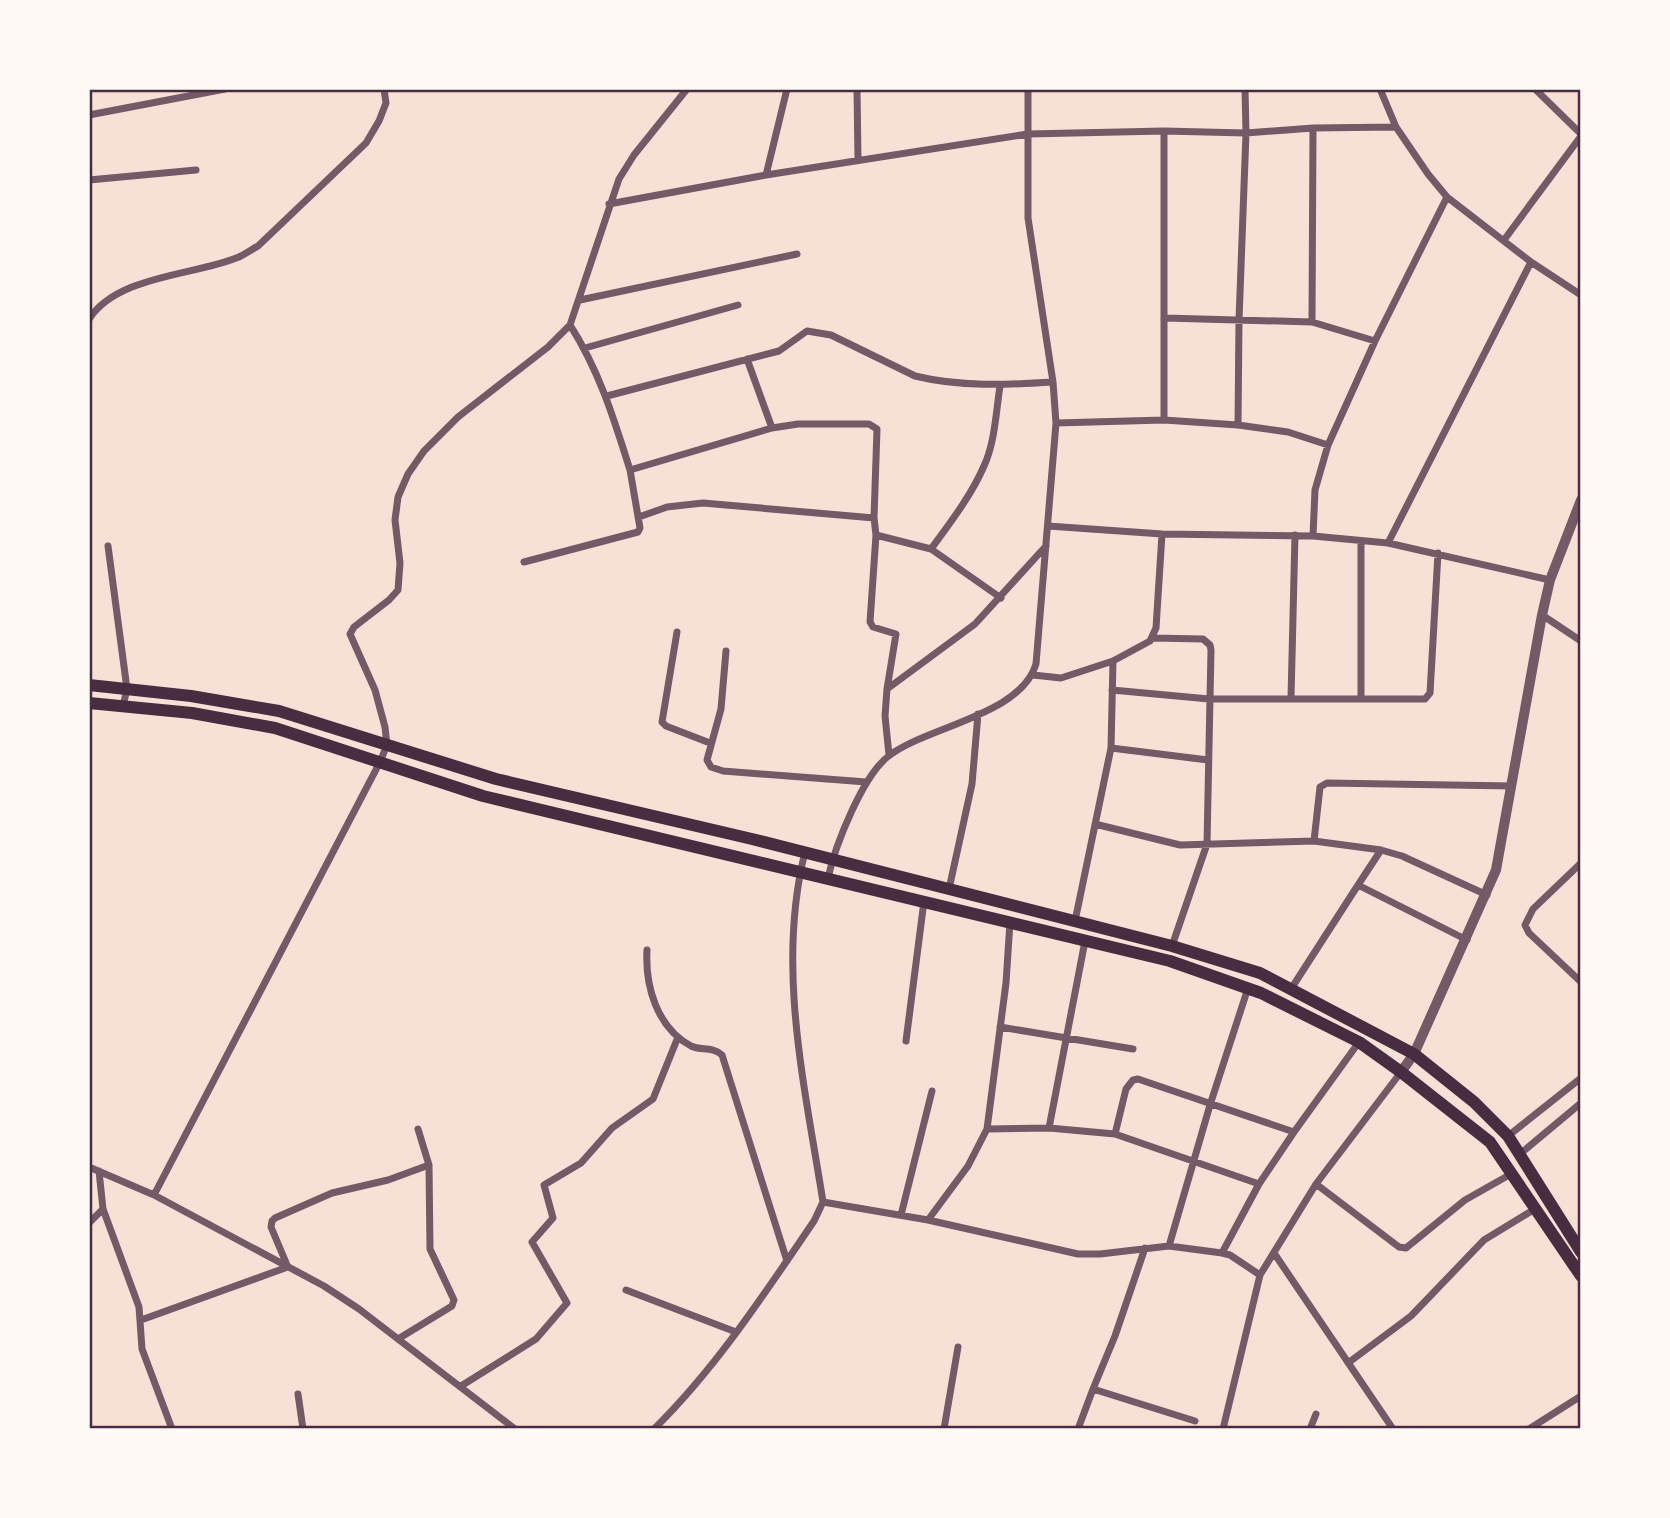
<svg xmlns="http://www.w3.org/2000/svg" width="1670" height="1518" viewBox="0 0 1670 1518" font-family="Overpass,sans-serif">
	<rect width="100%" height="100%" fill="#f7e1d7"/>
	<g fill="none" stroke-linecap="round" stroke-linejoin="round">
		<path stroke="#755966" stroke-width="7" d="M857,89L858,160
			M1380,89L1396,127L1428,174L1447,197L1531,262L1581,295
			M1535,89L1581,134
			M89,115L225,89
			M1164,131V420
			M766,175L787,89
			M89,180L196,170
			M609,204L766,175L1028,134L1164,131L1246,133L1313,128L1396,127
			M1504,240L1581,136
			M580,300L797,254
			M1165,318L1312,322L1375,341
			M89,319C118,275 193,276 239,257C245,254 251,250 258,246L366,143L379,121L386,103L384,89
			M1312,322L1313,128
			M570,325C599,370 614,419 630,470
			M585,348L738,305
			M607,396L779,351L807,331L831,335L915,376C960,387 1006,385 1053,382
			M1056,423L1164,420L1238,425L1288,432L1328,445
			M1238,425L1239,320L1246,133L1245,89
			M772,428L798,424H869L877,429L874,518L876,535L870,622L873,627L896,634L887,689
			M639,517L667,507L703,503L874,518
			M1048,526L1162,534L1313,536L1388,543L1550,580
			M876,535L931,549L1001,598
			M1313,536L1315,490L1328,445L1375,341L1447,197
			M1361,541V699
			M1388,543L1531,262
			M108,546L127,689L123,706
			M931,549C950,523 971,496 984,466C995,442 996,412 1000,386
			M524,562L638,532L640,528L630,470L772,428L747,359
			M1542,615L1581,641
			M677,632L662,722L666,726L710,743
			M1152,638L1203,639L1210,645L1211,650L1207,844L1172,946
			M726,651L721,709L707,760L711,767L723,771L866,782
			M1033,675L1061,678L1113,661L1150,641L1156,628L1162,534
			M1112,690L1209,699H1425L1430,693L1438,553
			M1291,698L1295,535
			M1111,748L1113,661
			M889,755L885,716L887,689L975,624L1046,546
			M1095,824L1180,845L1314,841L1381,850L1402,856L1487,895
			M1314,841L1320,787L1327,783L1512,786
			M1581,863L1533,909L1525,925L1529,933L1581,982
			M828,878C835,846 863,774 890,755C929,726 1021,715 1036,664L1056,423L1053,382L1028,218V89
			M1358,885L1381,850
			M949,889L972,784L978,714
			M1075,921L1111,748L1208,760
			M647,950C645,986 657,1028 691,1046C701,1051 712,1046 722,1055L787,1261
			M1291,989L1358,885L1467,940
			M1000,1027L1133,1049
			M906,1041L924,901
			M1049,1128L1115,1134L1259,1184
			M987,1129L1049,1128L1085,941
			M1115,1134L1126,1089L1133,1080L1138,1079L1294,1132
			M1508,1136L1581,1078
			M1520,1154L1581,1103
			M89,1167L154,1195L324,1286L359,1309L515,1429
			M99,1171L103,1209L139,1307L142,1349L172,1429
			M1316,1184L1399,1247L1406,1248L1465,1200L1511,1174
			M154,1195L380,762L387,745L385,727L375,690L350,634L354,627L389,600L398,590L400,563L395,520L398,497L408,474L424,451L458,417L548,347L570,325L619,179L634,155L687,89
			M823,1202L928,1220L1078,1254H1100L1169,1246L1222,1253L1230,1255L1260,1275
			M901,1215L932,1091
			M928,1220L968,1166L987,1129L1006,983L1010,922
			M89,1223L103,1209
			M1169,1246L1210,1105L1248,988
			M1145,1248L1115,1336L1093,1389L1195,1421
			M1222,1253L1259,1184L1294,1132L1359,1042
			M1274,1253L1393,1429
			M626,1290L736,1332
			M141,1320L285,1268L287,1265L271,1227L272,1221L275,1218L332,1193L388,1180L429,1165
			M398,1339L452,1306L454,1300L430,1249L429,1165L418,1129
			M1348,1363L1411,1316L1484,1240L1535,1209
			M461,1386L536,1339L567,1303L532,1242L553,1218L544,1185L581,1163L612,1128L653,1099L678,1037
			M298,1394L303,1429
			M654,1429C716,1368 765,1293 814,1221L823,1202C805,1087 776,967 805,852
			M944,1429L958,1347
			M1078,1429L1093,1389
			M1223,1429L1260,1275L1316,1184L1401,1072
			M1310,1429L1316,1414
			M1529,1429L1581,1396"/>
		<path stroke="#755966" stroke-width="10" d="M1401,1072L1414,1054L1496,870L1542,615L1550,580L1581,500"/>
		<path stroke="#4a2c40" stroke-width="12" d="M89,685L191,696L279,711L496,779L752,839L949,889L1172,946L1260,973L1414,1054L1474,1102L1508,1136L1581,1252
			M89,703L192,713L275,728L483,796L1170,961L1261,993L1359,1042L1401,1072L1490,1142L1581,1276"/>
	</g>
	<rect width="1670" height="1518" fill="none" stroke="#fffaf5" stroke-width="182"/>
	<rect x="91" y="91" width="1488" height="1336" fill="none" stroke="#4a2c40" stroke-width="2.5"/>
</svg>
